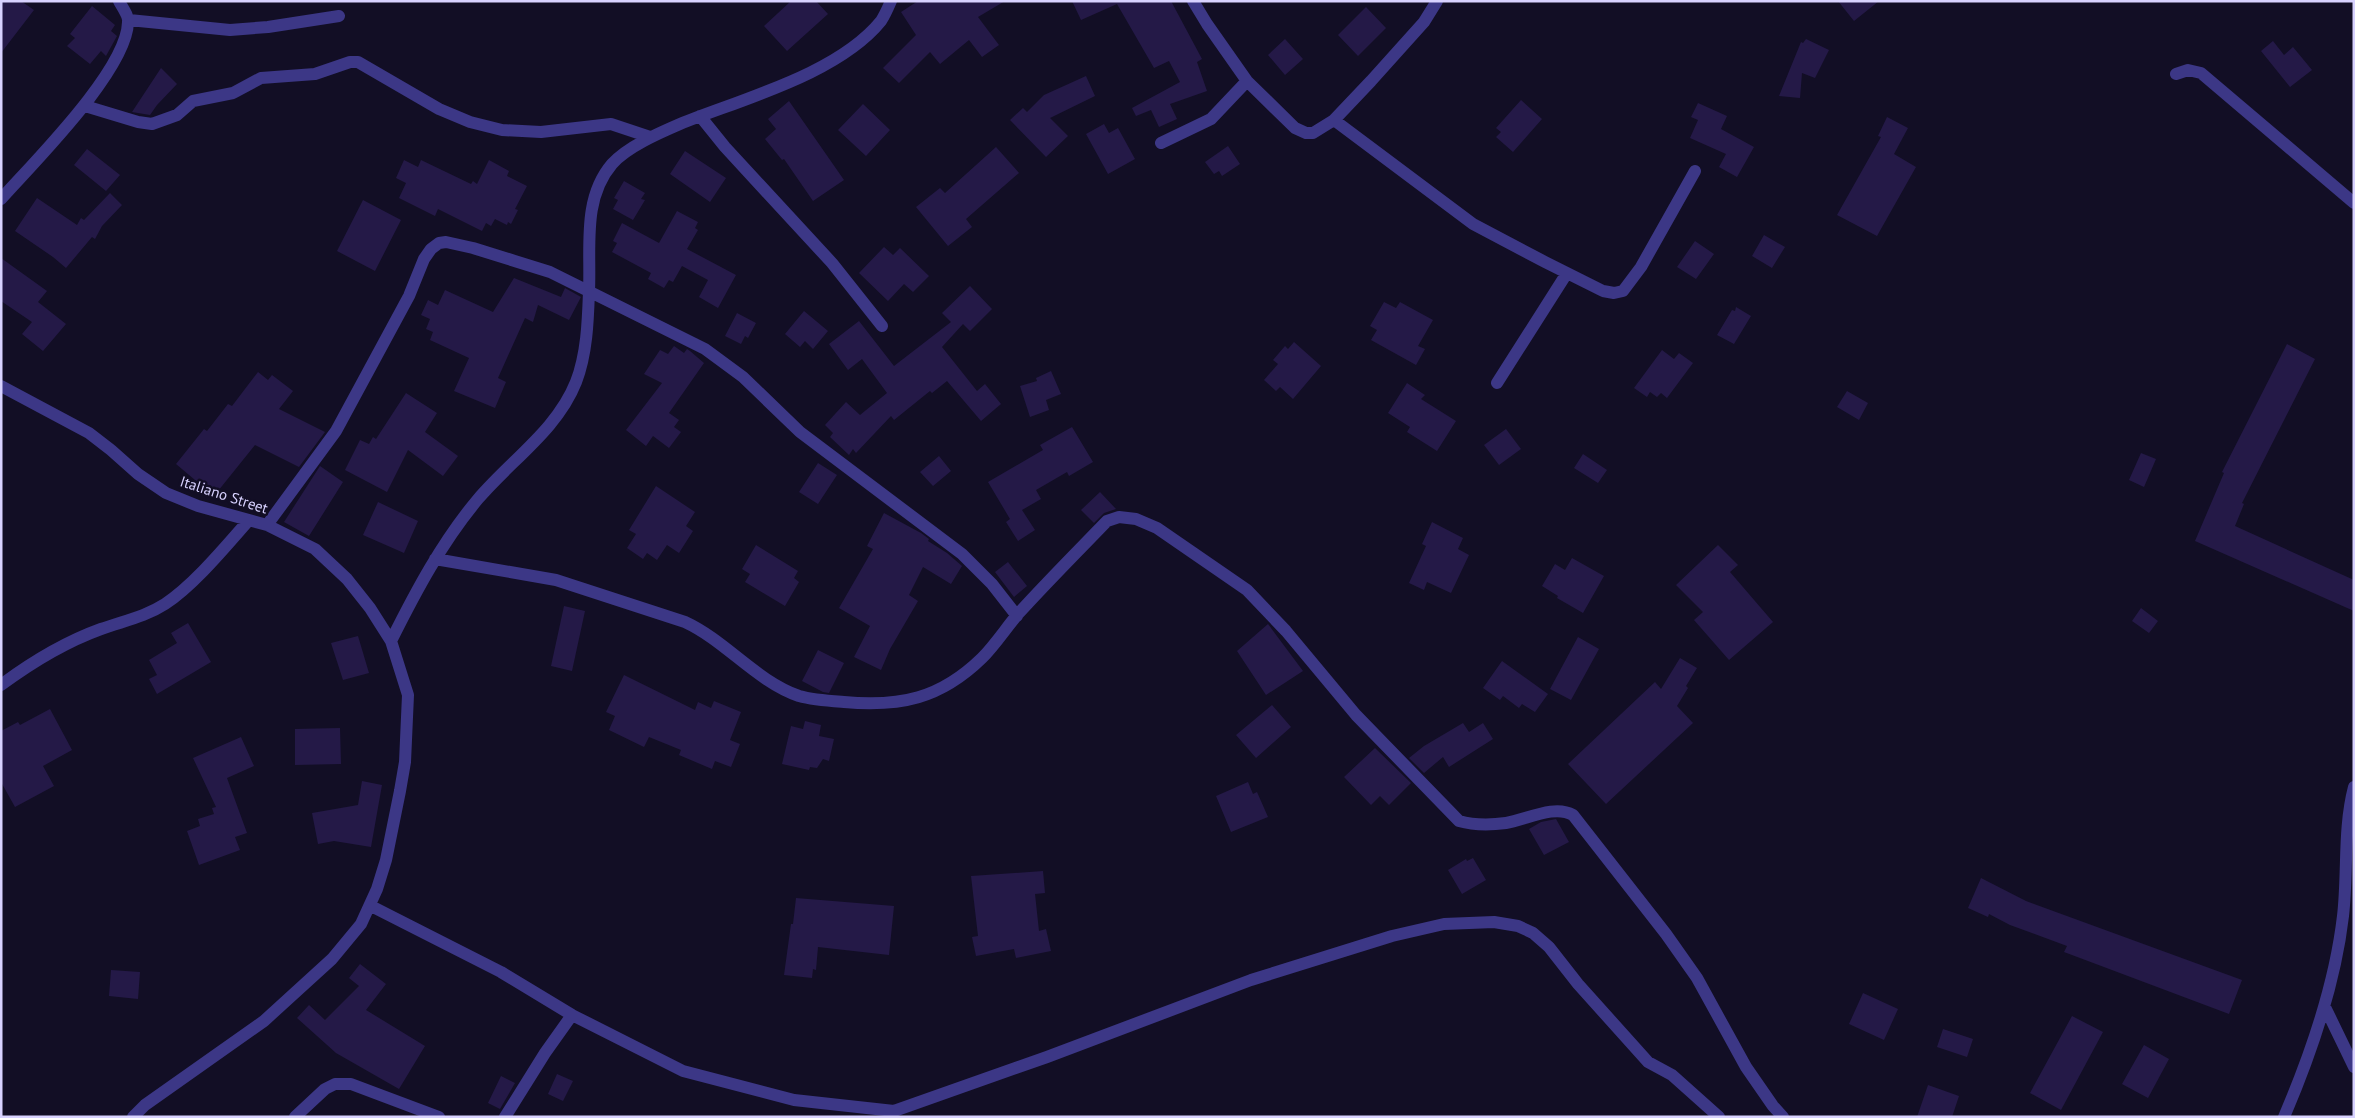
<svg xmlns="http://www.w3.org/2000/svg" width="2355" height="1118" viewBox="0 0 2355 1118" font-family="'PT Sans',sans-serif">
	<rect width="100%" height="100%" fill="#120e25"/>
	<path fill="#241947" d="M1,1H21L34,10L1,53Z
		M791,1H816L828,14L787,51L764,26Z
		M918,1H1005L978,17L999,45L982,57L969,40L940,64L930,52L899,83L883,68L916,35L901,12Z
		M1072,1H1171L1202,59L1197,62L1207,91L1170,104L1177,119L1159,127L1151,110L1136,116L1132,108L1180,82L1169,61L1154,68L1117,4L1081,20Z
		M1838,1H1879L1854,21Z
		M92,6L115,25L111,31L117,36L106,56L101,51L90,64L67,46L75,38L70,34Z
		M1366,7L1386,28L1358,56L1338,35Z
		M1285,39L1303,59L1285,75L1268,55Z
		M1806,39L1829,50L1815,78L1802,73L1800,98L1779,96L1801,42L1803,43Z
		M2273,41L2284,55L2293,47L2312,70L2290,87L2261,51Z
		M161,68L177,84L157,105L150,115L132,112Z
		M1086,76L1095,96L1050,118L1068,136L1046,157L1010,120L1023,108L1027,112L1044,95Z
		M1521,100L1542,119L1513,152L1496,137L1501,132L1496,128Z
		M789,101L844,180L813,201L784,159L782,160L765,139L776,129L768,119Z
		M1698,103L1727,116L1721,129L1754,147L1737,177L1719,167L1726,154L1690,138L1698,120L1691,117Z
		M863,104L890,130L866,156L838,130Z
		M1887,117L1908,128L1894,154L1916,167L1877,236L1837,215L1881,137L1878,136Z
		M1104,124L1109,133L1118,128L1135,159L1108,174L1086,134Z
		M1228,146L1240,164L1222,176L1219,171L1214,174L1205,162Z
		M996,147L1019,173L966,219L972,227L948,246L916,207L940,188L945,193Z
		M87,149L120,175L106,191L74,165Z
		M685,151L726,178L710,202L670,174Z
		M404,160L418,167L421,160L471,184L473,181L477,184L489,160L509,171L507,176L527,186L515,209L518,210L511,224L508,222L507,225L495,219L491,226L486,223L482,231L438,209L435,216L399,198L406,183L396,178Z
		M624,181L645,193L641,199L645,200L633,220L613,209L618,200L614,198Z
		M110,193L122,205L102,226L95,239L92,237L66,268L53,257L15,231L37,198L77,225L81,218L84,220Z
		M363,200L401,220L375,271L337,251Z
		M677,211L698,222L695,228L698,230L687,249L736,275L718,308L699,297L708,280L682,266L673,282L669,280L664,288L648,279L651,273L612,252L617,243L613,241L622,223L659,243Z
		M1764,235L1785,247L1772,268L1752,256Z
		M1695,241L1714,254L1696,279L1677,267Z
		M884,247L893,255L900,248L929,276L913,292L904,284L888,301L859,273Z
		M1,258L47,291L38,302L66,324L43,351L22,334L32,322L1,301Z
		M514,278L561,297L565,288L581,297L569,320L538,305L533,322L525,318L498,378L506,382L495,408L454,391L469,358L430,340L433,332L426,329L430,319L421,315L428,300L438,305L445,290L493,312Z
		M970,286L992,309L970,331L963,324L942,347L977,391L985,384L1001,404L981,421L947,381L932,393L930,391L894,420L891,416L856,453L853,449L849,455L830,437L833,433L825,425L846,402L860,415L887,393L862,359L848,370L829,344L859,321L894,366L951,322L942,313Z
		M1384,302L1396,308L1400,302L1433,320L1418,346L1425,349L1416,365L1371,340L1377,330L1370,326Z
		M1736,307L1751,316L1734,344L1717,335L1732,310L1735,311Z
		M804,311L828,331L813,349L805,341L800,347L785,334Z
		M737,313L756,323L748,338L745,336L741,344L725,336Z
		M1294,342L1321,366L1293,399L1280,387L1276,391L1264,380L1278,364L1273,360L1285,346L1288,349Z
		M2287,344L2315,359L2242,503L2244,504L2235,526L2354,580V611L2195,541L2224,473L2222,472Z
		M674,346L684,353L687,349L690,351L704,363L669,413L679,420L674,427L681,432L669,448L653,436L646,446L626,430L662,383L644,374L660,350L668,354Z
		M1662,350L1674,359L1679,353L1693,363L1667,398L1661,393L1657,397L1650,392L1647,397L1634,388Z
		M1051,371L1061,394L1046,400L1049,410L1030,417L1020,386L1037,381L1036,378Z
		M258,372L268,380L272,375L293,391L279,409L325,432L299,467L255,445L214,496L176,464L204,429L207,431L228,404L232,406Z
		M1407,383L1425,395L1421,399L1456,421L1437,451L1407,432L1410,427L1388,413Z
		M1847,391L1868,403L1859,420L1837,407Z
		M406,393L437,413L425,432L458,456L443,476L408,450L387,492L345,470L360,440L369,444L373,437L376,439Z
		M1072,427L1093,462L1069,476L1067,472L1036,490L1041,499L1022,510L1035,530L1018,541L1006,522L1010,519L988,482L1043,450L1040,445Z
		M1506,429L1521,449L1499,465L1484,445Z
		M2141,453L2156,459L2144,487L2129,480Z
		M1583,454L1607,470L1598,483L1574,468Z
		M939,456L951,471L933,486L920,472Z
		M818,463L837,475L818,504L799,492Z
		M320,466L343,482L309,536L284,522Z
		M656,486L695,512L686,526L693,531L679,553L667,545L657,560L647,553L643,559L627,548L636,534L629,530Z
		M1100,492L1116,509L1104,513L1094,523L1081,510Z
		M378,502L418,521L404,553L363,535Z
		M884,513L921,533L929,539L928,541L947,553L962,566L951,584L923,567L909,595L918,601L890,649L881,670L854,657L870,626L839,608L873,549L867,546Z
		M1432,522L1463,538L1458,549L1469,555L1451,593L1427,582L1424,590L1409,583L1426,546L1422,544Z
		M756,545L798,571L794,578L799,582L785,606L745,582L750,574L742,569Z
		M1718,545L1738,565L1730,572L1773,622L1729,660L1694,620L1703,612L1676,585Z
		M1572,558L1604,576L1583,613L1557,598L1558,596L1542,586L1555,564L1565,570Z
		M1008,562L1027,586L1014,597L995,572Z
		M564,606L585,611L572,671L551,666Z
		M2141,608L2158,621L2149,633L2132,621Z
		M188,623L211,662L157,694L149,679L157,675L149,660L177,643L171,633Z
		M1268,624L1303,671L1266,695L1237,651Z
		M358,636L369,673L343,680L331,643Z
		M1578,637L1599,649L1571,700L1550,689Z
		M818,650L844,663L829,693L823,692L802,681Z
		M1680,658L1697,668L1686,686L1688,688L1677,706L1693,723L1606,804L1568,764L1655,682L1661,689Z
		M1502,661L1548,694L1535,712L1522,704L1519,708L1503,696L1500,700L1483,688Z
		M624,675L695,710L698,702L711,708L714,701L741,712L730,740L740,744L731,767L715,761L712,769L679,755L681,750L649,737L644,747L609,730L615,716L606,712Z
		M1272,705L1291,727L1256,758L1236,735Z
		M50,709L72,750L43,766L54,786L15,807L1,782V731L18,722L20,725Z
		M805,721L821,725L819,736L834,739L829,761L823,759L817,768L810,767L809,770L782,764L791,726L803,729Z
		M1463,723L1469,732L1483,723L1493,739L1449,767L1443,757L1424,773L1409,758L1424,746Z
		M340,728L341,764L295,765V729Z
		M241,737L254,766L227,778L247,833L235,837L240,850L199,865L187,831L200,826L198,819L214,814L212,808L216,807L193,758Z
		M1375,748L1411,783L1389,805L1380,796L1371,805L1344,777Z
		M362,781L382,785L371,847L334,841L318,844L312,813L358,805Z
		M1248,782L1253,794L1257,792L1268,817L1231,832L1216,796Z
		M1556,819L1569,842L1544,855L1529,829L1541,822Z
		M1473,858L1486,880L1462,894L1448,870L1466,859L1467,861Z
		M1043,871L1045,893L1035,894L1039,931L1046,929L1051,951L1016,958L1014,949L976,956L972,937L978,936L971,876Z
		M1981,878L2026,901L2242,980L2229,1014L2064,952L2067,946L2010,925L1989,914L1988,917L1968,908Z
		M796,898L894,906L889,955L818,947L816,970L813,969L812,978L784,975L791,924H793Z
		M360,964L386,984L366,1010L425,1046L399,1089L336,1053L297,1018L309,1005L325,1020L359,986L349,978Z
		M111,970L140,972L138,999L109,996Z
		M1863,993L1898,1009L1884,1040L1849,1024Z
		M2072,1016L2103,1032L2061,1110L2030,1093Z
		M1943,1029L1973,1039L1967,1057L1937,1047Z
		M2144,1045L2169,1059L2148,1098L2122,1084Z
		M557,1074L573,1081L563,1101L548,1094Z
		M501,1076L515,1083L500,1109L488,1103Z
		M1928,1085L1959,1096L1952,1117H1917Z"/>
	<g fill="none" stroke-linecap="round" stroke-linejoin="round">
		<path stroke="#3c3786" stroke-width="12" d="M1193,1L1207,24L1247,81L1295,128L1306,133H1313L1334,120L1371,81L1424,22L1437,1
			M129,20L230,30L268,27L339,16
			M2176,74L2188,70L2201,73L2354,203
			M85,106L138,122L152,124L177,115L193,101L233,93L261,78L315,74L350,62H358L439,109L470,122L502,130L541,132L611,124L650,137
			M700,116L725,147L832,263L882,326
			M1334,120L1473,224L1545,262L1603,291L1614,293L1623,291L1641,267L1695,171
			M1161,143L1211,119L1247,81
			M1,199C34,162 127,70 128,22C129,16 122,7 119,1
			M1497,383L1567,273
			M1,386L89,433L111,450L138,474L166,493L198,506L267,525L315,549L347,579L370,608L391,641L408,695L405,762L400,791L386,860L377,889L361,924L332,959L264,1021L145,1105L133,1117
			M267,525L336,431L409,296L424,259L431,249L439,243L446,242L473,248L550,272L705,349L743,377L800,432L962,554L992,584L1017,616
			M435,559L556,580L685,622C726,641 756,681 799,696C813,700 830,701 844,702C900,707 940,699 982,658C995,645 1006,628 1018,614C1047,582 1077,552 1107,521L1119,517L1136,519L1157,528L1247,590L1286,631L1356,715L1459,821C1473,825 1491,825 1506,823C1526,820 1554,804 1573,815L1666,934L1697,978L1746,1067L1773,1106L1783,1117
			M391,641C416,591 442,542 478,499C511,460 557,430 576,382C587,354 588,320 589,291C591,248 582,199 612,164C627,147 659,133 680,124C742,99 838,74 881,21C885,15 888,8 891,1
			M1,685C32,662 65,642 101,629C123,621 145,617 165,604C194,585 226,546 249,520
			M371,906L501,972L572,1015L683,1071L794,1100L894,1111L1047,1057L1251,980L1392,936L1444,924L1494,922L1518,926L1533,933L1549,947L1578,984L1648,1062L1672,1075L1719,1117
			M2325,1007L2354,1067
			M295,1117L325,1089L335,1084H351L439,1117
			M505,1117L545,1053L572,1015
			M2284,1117C2311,1054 2335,985 2343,916C2348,873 2343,829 2354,787"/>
	</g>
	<g text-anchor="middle" stroke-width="5" stroke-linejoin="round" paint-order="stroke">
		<g font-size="15" fill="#d8d2ff" stroke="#120e25">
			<text transform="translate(224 495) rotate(18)" y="5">Italiano Street</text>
		</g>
	</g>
	<rect width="2355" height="1118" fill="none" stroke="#d8d2ff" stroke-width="5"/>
</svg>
